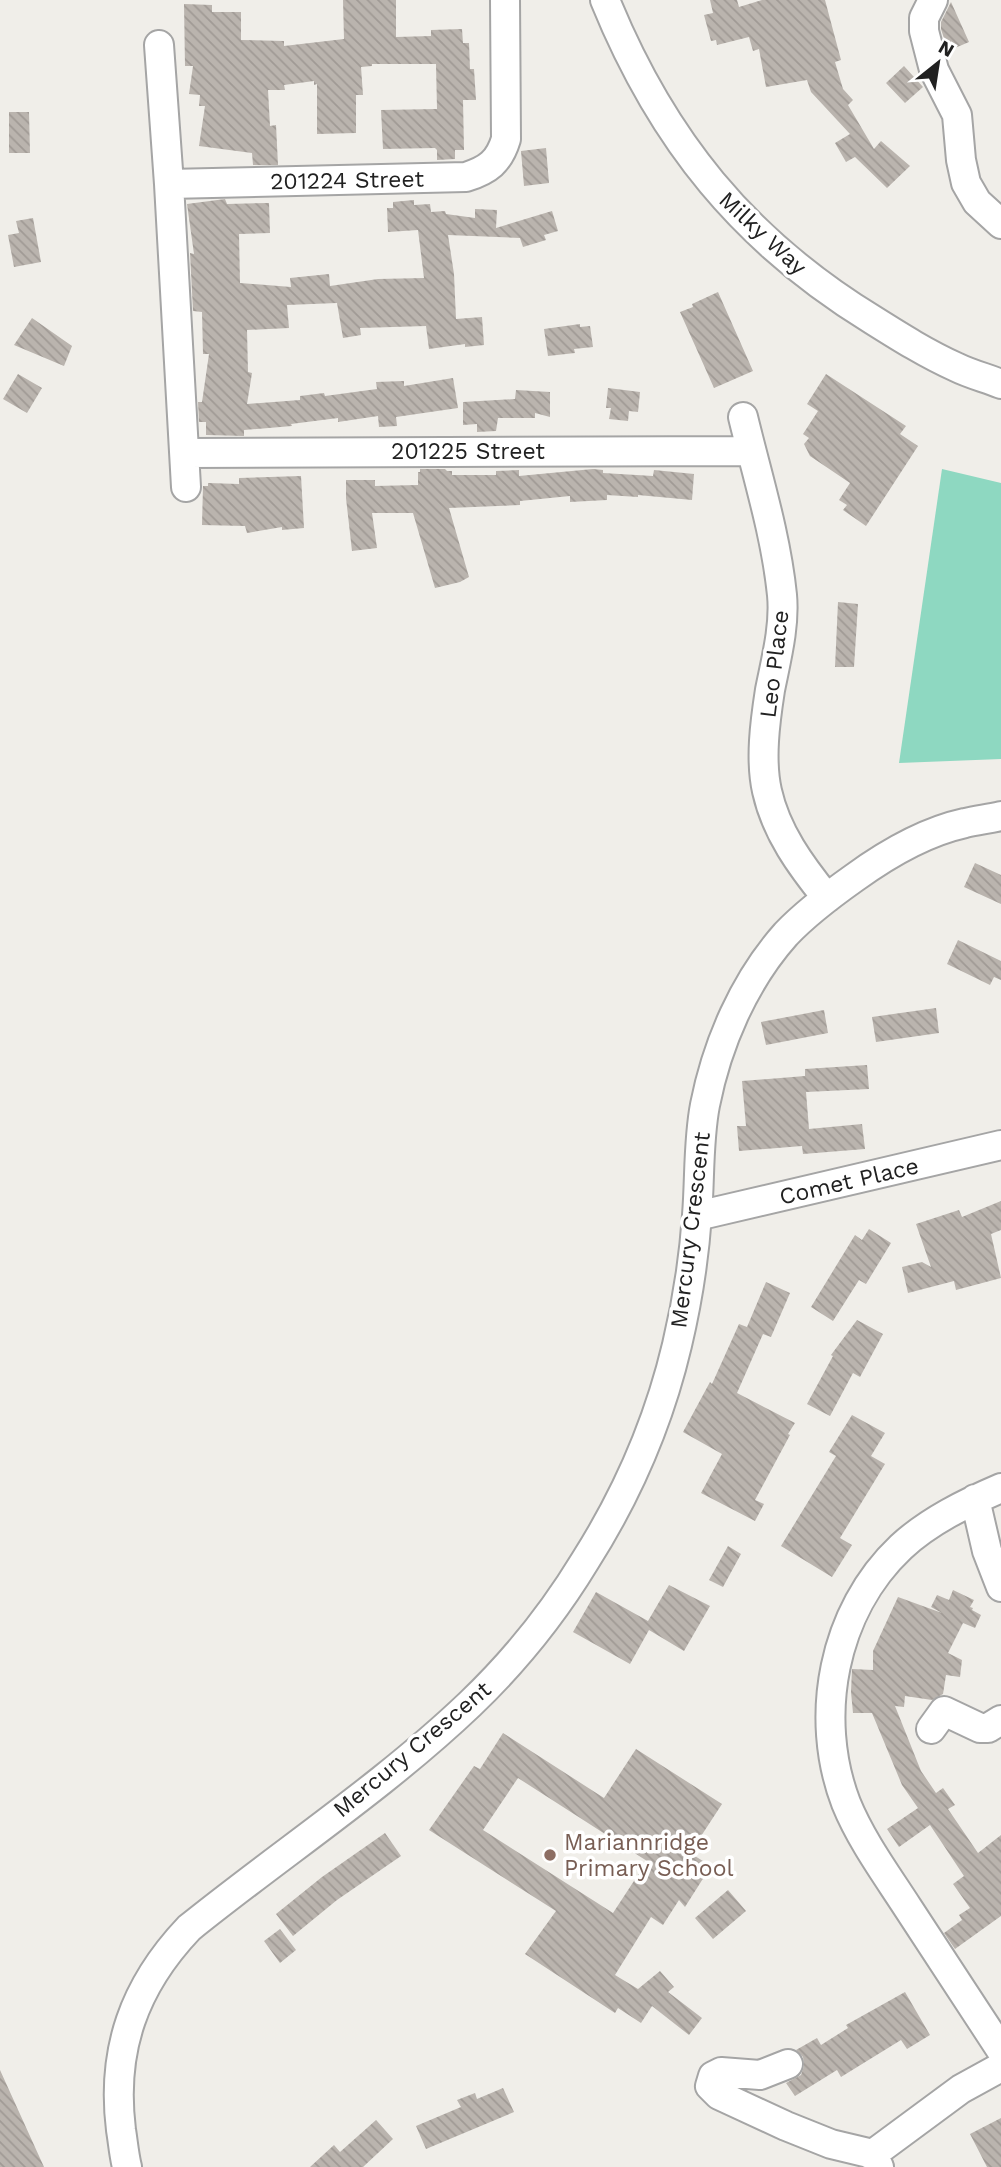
<svg xmlns="http://www.w3.org/2000/svg" width="1001" height="2167" viewBox="0 0 1001 2167" font-family="'Work Sans',sans-serif">
	<defs>
		<pattern id="building-back-hatch" width="6" height="6" patternUnits="userSpaceOnUse" patternTransform="scale(1.75)"><rect width="6" height="6" fill="#bab4ae"/><path d="M-1 5l2 2M0 0l6 6M5-1l2 2" fill="none" stroke="#a09a95"/></pattern>
	</defs>
	<rect width="100%" height="100%" fill="#f0eee9"/>
	<path fill="#8ed8c1" d="M942,469L1001,483V759L899,763Z"/>
	<path fill="url(#building-back-hatch)" fill-rule="evenodd" d="M343,0H396V37L431,36V30L462,29L463,43H469L470,69H474L476,100H463L464,150H455V159L437,160V150L435,148L383,149L381,110L437,109L436,64H372V66L361,67L363,95H356V133L317,134V84L314,85V81L284,85L285,90H268L270,126L276,125L278,165H253L252,153L199,146L205,106H199L200,95L189,94L193,66H185L184,4L212,5V12H241V40L284,41V46L344,39Z
		M710,0H737L739,7L762,0H825L841,60L835,62L843,89L853,100L848,105L874,149L881,141L910,166L887,188L855,157L846,162L835,143L850,134L811,92L807,80L766,87L759,49L753,51L749,37L717,45L716,40L711,41L704,15L713,13Z
		M951,2L969,42L948,51L941,29V22Z
		M904,66L923,87L905,103L886,83Z
		M9,112H29L30,153H9Z
		M546,148L549,183L524,186L521,151Z
		M225,199L227,204L269,203L270,233L239,234L240,283L291,287L290,278L329,274L330,286L378,279L424,278L418,230L388,232L387,208H393V202L414,200V205L430,204L431,212L445,211L446,214L475,218V209L497,210L496,228L552,211L558,231L544,235L546,240L523,247L520,238L448,235L454,274L456,319L482,317L484,345L465,347V344L429,349L426,326L360,328L361,335L343,338L337,303L287,305L289,328L247,330L248,372L252,373L247,404L300,400V396L324,393L325,396L377,389L376,382L404,381V386L453,378L458,408L396,417L397,426L379,427L378,416L338,422V418L291,424L292,426L244,430V436L206,435V422H199L198,402H202L209,354H203L202,312L193,311L190,253L194,254L187,204Z
		M33,218L41,262L14,267L8,235L19,233L16,221Z
		M718,292L753,371L714,388L680,312L693,307L692,304Z
		M32,318L72,346L64,366L14,345Z
		M580,324V327L590,326L593,347L574,349L575,353L548,356L544,329Z
		M18,374L42,388L27,413L3,399Z
		M826,374L906,426L900,434L918,446L866,526L843,510L847,505L839,500L850,483L810,456L804,444L809,438L803,434L818,411L807,404Z
		M608,388L640,392L638,412L629,411L628,421L609,419L611,408H606Z
		M516,390L550,392V417L535,413V418H498L496,431L477,432V424L463,425V402L515,399Z
		M420,469H445L447,471H452V475H496V471L519,470V476L593,469L603,470V473L653,476L654,470L694,474L692,500L638,495V497L607,495V500L570,502V496L520,501V505L449,508L469,577L460,582L435,588L413,513H372L377,548L352,551L346,498V480H375V486L418,485V472H420Z
		M301,476L304,528L282,530V527L247,533L245,526L202,525L203,486H208V483L239,484V478Z
		M838,602L858,604L854,667H835Z
		M975,863L1001,875V904L964,887Z
		M958,940L1001,961V980L994,977L990,985L947,964Z
		M936,1008L939,1033L876,1042L872,1017Z
		M824,1010L828,1033L766,1045L761,1022Z
		M867,1065L869,1089L806,1092L809,1129L862,1124L865,1149L803,1154L802,1146L739,1151L737,1126H746L742,1081L805,1076V1069Z
		M1001,1201V1230L991,1234L1001,1278L956,1290L954,1281L908,1293L902,1267L922,1262L931,1267L916,1224L959,1210L962,1217Z
		M869,1229L891,1243L866,1284L859,1280L833,1321L811,1307L855,1235L862,1240Z
		M766,1282L790,1293L771,1337L763,1334L737,1393L795,1423L788,1434L790,1435L755,1500L764,1504L755,1521L701,1493L722,1454L683,1432L710,1382L712,1384L739,1324L747,1327Z
		M857,1320L883,1334L860,1377L853,1373L830,1416L807,1404L833,1356L831,1355Z
		M852,1415L885,1433L871,1456L885,1464L840,1538L852,1545L832,1577L781,1546L836,1456L829,1452Z
		M728,1546L741,1554L723,1587L709,1580Z
		M669,1585L710,1606L684,1651L649,1630L630,1664L573,1632L596,1592L648,1621Z
		M953,1590L974,1600L970,1607L973,1608L972,1610L981,1615L975,1628L963,1623L948,1653L962,1660L960,1677L946,1675L943,1694L932,1700L905,1696L904,1707L895,1706L921,1771L936,1793L943,1788L955,1805L948,1809L978,1853L1001,1835V1916L955,1949L944,1933L962,1920L959,1915L970,1908L953,1884L964,1876L930,1825L899,1847L887,1829L918,1808L902,1785L872,1713H853L851,1692L852,1669L873,1670V1651L898,1597L942,1613L931,1607L937,1595L949,1600Z
		M503,1733L604,1798L636,1749L722,1804L690,1853L711,1866L685,1907L679,1900L663,1925L651,1917L615,1975L638,1989L660,1971L674,1987L668,1992L702,2018L689,2035L652,2006L641,2023L618,2008L615,2013L525,1954L556,1911L429,1830L474,1766L480,1769ZM518,1778L647,1861L613,1913L483,1830Z
		M385,1833L401,1856L337,1900L293,1936L276,1914L322,1877Z
		M728,1890L746,1911L713,1939L695,1918Z
		M280,1929L296,1950L280,1963L264,1941Z
		M905,1992L930,2035L907,2049L901,2040L841,2077L837,2070L795,2096L786,2083L801,2075L804,2066L803,2057L796,2050L817,2038L821,2045L848,2028L846,2025Z
		M0,2070L44,2167H0Z
		M503,2088L514,2112L426,2149L416,2126L461,2107L457,2100L475,2093L477,2099Z
		M1001,2118V2167H987L970,2134Z
		M376,2120L393,2139L363,2167H310L334,2145L340,2152Z"/>
	<g fill="none" stroke-linecap="round" stroke-linejoin="round">
		<defs>
			<path id="minor" d="M605,0C662,140 744,241 873,320C900,337 927,354 956,367C970,374 986,378 1001,384
				M933,0L924,18V31L934,70L957,115L961,160L966,183L977,202L1001,224
				M159,45L169,184L186,487
				M169,184L466,177C488,170 499,162 506,139L505,0
				M743,417C757,475 776,535 782,595C785,626 776,660 770,690C765,722 760,760 767,791C776,832 801,866 827,898
				M185,453L751,451
				M697,1216L1001,1145
				M1001,1488C966,1503 929,1521 901,1547C833,1611 813,1717 846,1803C861,1840 886,1874 908,1908C939,1955 970,2002 1001,2050
				M975,1499L987,1551L1001,1587
				M931,1729L944,1711L980,1728H988L1001,1720
				M788,2064L760,2075L721,2072L713,2076L710,2086L719,2095L786,2126L831,2144L873,2154
				M127,2167C124,2155 123,2142 121,2130C111,2050 134,1986 189,1928C282,1853 384,1786 470,1704C514,1662 554,1612 585,1561C627,1495 659,1421 677,1345C687,1303 694,1259 697,1215C700,1179 698,1141 705,1105C717,1044 744,981 786,934C806,913 830,895 854,878C887,854 924,832 965,823C977,820 989,819 1001,816
				M879,2167L873,2154L961,2089L1001,2067"/>
		</defs>
		<use href="#minor" stroke="#a5a5a5" stroke-width="32"/>
		<use href="#minor" stroke="#fff" stroke-width="28"/>
	</g>
	<circle fill="#8d6e63" stroke="#fff" stroke-width="2.5" cx="550" cy="1855" r="7"/>
	<g text-anchor="middle" stroke-width="7" stroke-linejoin="round" paint-order="stroke">
		<g font-size="23" fill="#212121" stroke="#fff">
			<text transform="translate(347 180) rotate(-1)" y="8">201224 Street</text>
			<text transform="translate(763 233) rotate(43)" y="8">Milky Way</text>
			<text x="468" y="459">201225 Street</text>
			<text transform="translate(774 664) rotate(-83)" y="8">Leo Place</text>
			<text transform="translate(849 1181) rotate(-13)" y="8">Comet Place</text>
			<text transform="translate(690 1230) rotate(-83)" y="8">Mercury Crescent</text>
			<text transform="translate(412 1749) rotate(-40)" y="8">Mercury Crescent</text>
		</g>
		<g font-size="23" fill="#785e54" stroke="#fff" text-anchor="start">
			<text x="564" y="1850">Mariannridge<tspan x="564" dy="26">Primary School</tspan></text>
		</g>
	</g>
	<g transform="translate(938 63) rotate(30)" stroke="#ffffff" stroke-width="5" paint-order="stroke">
	<path d="M0-5L12 26L0 18L-12 26Z" fill="#212121"/>
	<text y="-10" font-size="19" font-weight="bold" text-anchor="middle" fill="#212121">N</text>
	</g>
</svg>
